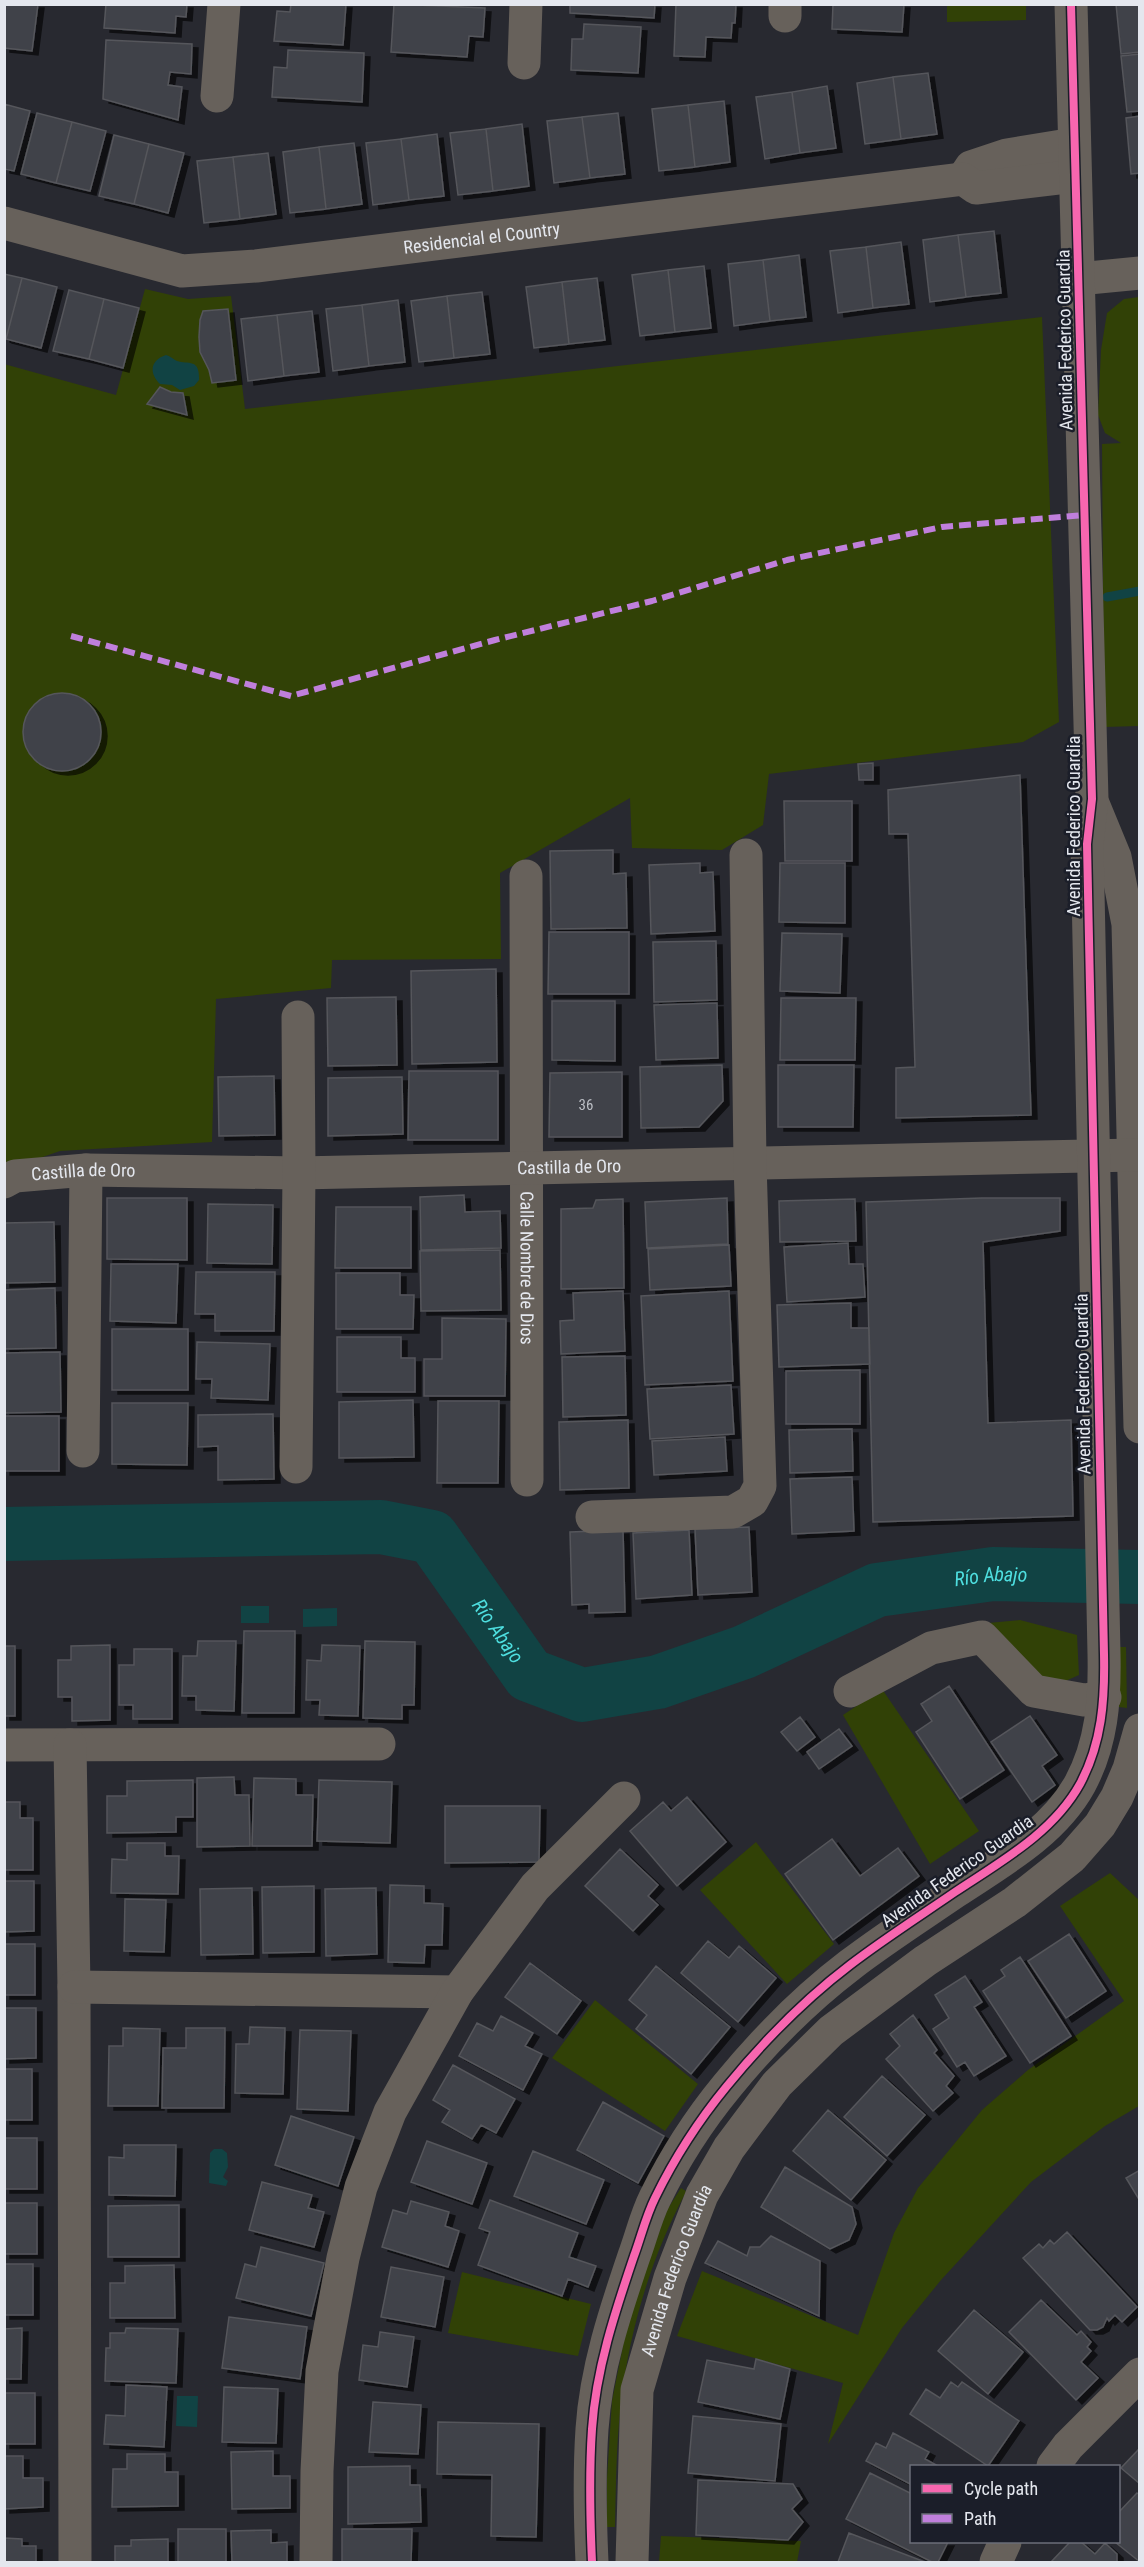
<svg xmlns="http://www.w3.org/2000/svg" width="1144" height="2567" viewBox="0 0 1144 2567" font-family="'Roboto Condensed',sans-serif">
	<defs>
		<filter id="shadow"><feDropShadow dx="6" dy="4" stdDeviation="0" flood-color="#0009"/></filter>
	</defs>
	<rect width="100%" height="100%" fill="#282930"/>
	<path fill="#314106" d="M947,5H1026V20L947,22Z
		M145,289L188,299L231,296L245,409L1042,317L1059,722L1023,742L769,774L763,825L722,850L632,848L630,798L500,873L501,959L332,960L331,988L216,999L212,1142L60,1151L5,1170L4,364L116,395Z
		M1139,297V726L1104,727L1102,444L1121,443L1105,433L1098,415L1101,350L1107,313L1124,299Z
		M1020,1620L1077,1635L1079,1675L1061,1683L1038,1681L988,1623Z
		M1119,1647H1126L1127,1708L1119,1707Z
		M882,1689L979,1831L930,1864L843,1715Z
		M756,1842L834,1944L787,1984L700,1890Z
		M1110,1873L1139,1900V2106L1105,2126L1031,2182L941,2280L902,2328L828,2444L843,2383L677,2336L702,2271L858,2335L894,2233L918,2188L982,2110L1028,2070L1124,2001L1060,1906Z
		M595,2000L698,2084L665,2131L552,2058Z
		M681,2188L686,2191L685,2194C651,2257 629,2332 621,2403C616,2445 616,2486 615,2527H607V2478L612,2401L629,2316L667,2210Z
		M462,2272L591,2304L578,2356L448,2333Z
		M661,2536L801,2541L797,2562H659Z"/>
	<path fill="#114344" d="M166,355C170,356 172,358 175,360C186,366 200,356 199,380L194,386L180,390L172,385L160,384C148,372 151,360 166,355Z
		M241,1606H269V1623H241Z
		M337,1608V1626L303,1627V1609Z
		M214,2149H222L227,2153L228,2167L223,2177L228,2181L226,2186L209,2183L210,2153Z
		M177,2396H198L197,2427L176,2426Z"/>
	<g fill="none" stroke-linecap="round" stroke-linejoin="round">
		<path stroke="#114344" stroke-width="9" d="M1107,597L1140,591"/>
		<path stroke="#114344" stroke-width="54" id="s1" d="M4,1534L381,1527L432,1537L529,1675L582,1695L658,1682L744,1652L877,1590L993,1574L1140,1577"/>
	</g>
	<path fill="#414248" stroke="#55565b" stroke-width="1.5" filter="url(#shadow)" d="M4,4H38L32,51L4,48Z
		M106,4H187L186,17L176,16L175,33L104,28Z
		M291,4H346L343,45L274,41L277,11L290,12Z
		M394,4L485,8L483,37L469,36L467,57L391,52Z
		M570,4H655L654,18L570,13Z
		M676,4H736L735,23H732L731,38L706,37L705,57L674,56Z
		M833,4H904L902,32L832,29Z
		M1116,4H1140V52L1121,54Z
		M584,24L641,27L638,73L571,70L572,39H583Z
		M106,40L192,44L191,74L170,72L168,85L182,87L178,120L103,99Z
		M288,50L364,53L362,102L272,97L274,67L287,68Z
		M1140,54V111L1127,112L1121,56Z
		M928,73L937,134L901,139L893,77Z
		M893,77L901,139L865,144L857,83Z
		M827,86L836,148L800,153L792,92Z
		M792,92L800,153L765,159L756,97Z
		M724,101L730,162L695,167L688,105Z
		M4,104L30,111L14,171L4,169Z
		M688,105L695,167L659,171L652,109Z
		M37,113L72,122L56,183L21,174Z
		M618,113L625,174L590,178L582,117Z
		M1140,116V173L1131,174L1126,118Z
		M582,117L590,178L554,183L547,121Z
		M72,122L106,131L90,191L56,183Z
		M522,124L529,186L493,191L486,129Z
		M486,129L493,191L458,195L450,133Z
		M437,134L444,196L409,200L401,139Z
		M114,135L149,144L134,204L99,196Z
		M401,139L409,200L373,205L366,143Z
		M354,143L362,204L326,209L319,147Z
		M149,144L184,153L168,213L134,204Z
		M319,147L326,209L290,213L283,152Z
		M268,153L276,214L240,219L233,157Z
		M233,157L240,219L204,223L197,161Z
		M994,231L1001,293L966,297L958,235Z
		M958,235L966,297L930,302L923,240Z
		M901,242L909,304L873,308L866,247Z
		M866,247L873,308L838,313L830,251Z
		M799,255L806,317L770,321L763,260Z
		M763,260L770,321L734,326L728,264Z
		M704,266L711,328L675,332L668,270Z
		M668,270L675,332L640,336L632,275Z
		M4,274L22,278L6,339L4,338Z
		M22,278L57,287L41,348L6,339Z
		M597,278L605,340L569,344L562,282Z
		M562,282L569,344L534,348L526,287Z
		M69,290L104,299L89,359L53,351Z
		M482,292L490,354L454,358L447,296Z
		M447,296L454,358L419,362L411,301Z
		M104,299L139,308L123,368L89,359Z
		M398,300L405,362L369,366L362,305Z
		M362,305L369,366L333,371L326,309Z
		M228,309L236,380L212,383L209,370L200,352L199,337L200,320L203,311Z
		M312,311L319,372L284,376L277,315Z
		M277,315L284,376L248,381L241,319Z
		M160,387L171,392L183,393L187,415L147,404Z
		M23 732a39 39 0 1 1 78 0a39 39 0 1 1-78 0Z
		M873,763V780H859L858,764Z
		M1020,775L1031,1115L896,1118V1068L915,1067L908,834H889L888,790Z
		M784,801H852V861H785Z
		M613,850V874L626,873L627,928L551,929L550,851Z
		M700,863V873L713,872L715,931L651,934L649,865Z
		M780,863H845V923L779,922Z
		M549,932H629V994H548Z
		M782,933L842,934L840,993L780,991Z
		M716,941L717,1000L654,1002L653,942Z
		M496,969L497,1062L412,1064L411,971Z
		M396,997L397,1065L328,1066L327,998Z
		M781,998H856L855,1060H780Z
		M552,1001H615V1061L552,1060Z
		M717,1003L718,1058L656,1060L654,1005Z
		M722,1065L723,1101L699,1127L641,1128L640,1067Z
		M778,1065H854L853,1127H778Z
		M409,1071H498V1140H408Z
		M622,1072V1137H549L550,1073Z
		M274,1076L275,1135L219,1136L218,1077Z
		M402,1077L403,1134L328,1136V1078Z
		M464,1195L465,1212L500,1211L501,1248L421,1250L420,1197Z
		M107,1198H187V1260L107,1259Z
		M727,1198L728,1244L647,1248L645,1202Z
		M982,1198H1060V1231L983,1242L988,1423L1071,1420L1073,1516L873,1522L866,1202Z
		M623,1199L624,1288L561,1289V1209L593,1208L596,1200Z
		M855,1199L856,1241L780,1242L779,1201Z
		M208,1204L273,1205L272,1264L207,1263Z
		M336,1207H411V1268H335Z
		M54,1222L55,1282L4,1283V1223Z
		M848,1243L849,1264H863L865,1297L787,1302L784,1247Z
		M729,1245L731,1286L650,1290L648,1249Z
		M500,1250L501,1310L421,1311L420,1251Z
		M111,1264H178L176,1323L110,1321Z
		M196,1272H275L274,1331H215V1314H195Z
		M336,1273H400V1295H414L413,1329H336Z
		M55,1288L56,1348L4,1349V1290Z
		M623,1291L625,1351L561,1354L560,1321L574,1320L573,1293Z
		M729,1291L733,1381L645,1385L641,1296Z
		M851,1303V1328H869L870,1364L779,1367L777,1305Z
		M442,1318L506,1319L505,1396H424V1359H442Z
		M112,1329H188V1390H112Z
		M337,1337H401V1358H415V1392H337Z
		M197,1342L270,1344L268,1400L211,1398L212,1379H196Z
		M60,1352L61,1412L4,1413V1353Z
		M625,1356L626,1415L563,1417L562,1357Z
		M860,1370V1424H786V1371Z
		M731,1385L734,1434L650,1439L647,1389Z
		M413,1400L414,1457L339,1458V1402Z
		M438,1401H499L498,1483H437Z
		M112,1403H188L187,1465L112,1464Z
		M273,1414L274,1479L218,1480V1446L198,1447V1415Z
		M4,1416H59V1471H4Z
		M628,1420L629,1488L560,1490L559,1422Z
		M852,1429L853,1471L790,1473L789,1430Z
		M725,1437L727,1471L654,1475L652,1441Z
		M852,1477L854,1531L792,1534L790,1479Z
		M749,1527L752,1592L698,1595L695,1529Z
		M623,1530L625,1612L589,1613V1604L572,1605L570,1532Z
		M689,1530L692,1595L636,1599L633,1533Z
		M244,1631H295L294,1713H242Z
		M198,1641H236L234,1711L196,1710V1696H182L183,1656H197Z
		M365,1641L415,1642L414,1705H402V1719L363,1718Z
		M110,1645V1720L72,1721V1697H58V1660H71V1646Z
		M322,1645L360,1646L358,1716L319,1715L320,1700H306L307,1660L321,1661Z
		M4,1646H15V1716H4Z
		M134,1649H172V1719H133V1705H119V1665H134Z
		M949,1686L1004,1770L960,1799L916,1732L932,1721L921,1704Z
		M1030,1716L1057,1755L1042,1766L1055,1785L1032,1802L991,1742Z
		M800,1717L815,1737L797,1751L781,1732Z
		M839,1729L852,1746L819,1769L807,1752Z
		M234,1777L235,1795H249L250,1846L197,1847V1778Z
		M254,1778L296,1779V1795H313L312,1846H252Z
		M193,1780V1817H176V1832L107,1833V1796H127V1781Z
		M319,1780L392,1782L390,1843L317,1841Z
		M687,1797L726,1842L677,1886L630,1831L663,1802L671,1811Z
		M4,1802H20V1818H33V1870H4Z
		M445,1806H540L539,1862L445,1863Z
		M832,1839L860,1876L898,1848L919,1876L833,1940L785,1874Z
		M127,1843H165V1856H179L178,1894L111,1893L112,1859L127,1860Z
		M620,1849L658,1885L648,1896L658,1905L633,1931L585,1886Z
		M4,1881H34V1931L4,1932Z
		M390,1885L424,1886V1903L443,1904L442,1945H425L424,1963L388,1962Z
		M314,1886V1952L263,1953L262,1887Z
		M252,1888L253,1954L201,1955L200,1889Z
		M376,1888L377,1954L326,1956L325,1889Z
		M125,1899L166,1900L164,1952L124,1951Z
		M1069,1934L1106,1991L1066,2018L1028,1961Z
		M708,1941L729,1958L739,1946L776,1978L738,2022L681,1973Z
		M4,1944H35V1995H4Z
		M1020,1957L1071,2036L1030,2063L983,1991L1005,1976L1001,1970Z
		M530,1963L581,2001L557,2034L505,1997Z
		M656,1966L730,2027L691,2074L636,2029L647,2015L629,2000Z
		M965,1976L982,2002L974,2007L1006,2056L974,2076L965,2062L957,2067L933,2029L949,2018L935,1995Z
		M4,2008H36V2058L4,2059Z
		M913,2015L937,2050L934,2053L954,2076L946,2086L953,2093L933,2111L886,2059L900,2046L890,2034Z
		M501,2016L533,2033L525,2046L542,2054L523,2090L459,2056L477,2023L493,2031Z
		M250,2027L285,2028L283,2094L235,2093L236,2044H249Z
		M123,2028L160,2029L158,2106H108L109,2046H123Z
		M186,2028H225L224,2108H162L163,2048H186Z
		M300,2030L351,2031L348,2111L297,2109Z
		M453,2065L515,2099L496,2133L481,2125L472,2139L442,2122L450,2110L433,2100Z
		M4,2069H32V2120H4Z
		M882,2076L925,2115L887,2156L844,2117Z
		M603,2102L664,2136L638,2183L577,2150Z
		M828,2110L886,2160L851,2200L793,2151Z
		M291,2116L354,2137L338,2186L275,2165Z
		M4,2138H37V2189H4Z
		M427,2141L487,2163L472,2204L411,2182Z
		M124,2145H176L175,2196L109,2195V2157L124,2158Z
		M533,2151L604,2180L586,2224L514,2196Z
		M785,2167L852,2207L856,2224L849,2240L830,2249L761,2207Z
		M1140,2170V2201L1126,2178Z
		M262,2182L312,2195L308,2208L324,2212L314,2247L249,2230Z
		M490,2200L578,2233L569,2257L596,2266L588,2287L568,2279L562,2296L478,2265L490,2232L479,2228Z
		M411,2201L449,2212L445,2226L459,2231L448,2267L382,2247L393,2210L407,2214Z
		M4,2203H37V2254H4Z
		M179,2205V2257H108V2206Z
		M1067,2232L1137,2307L1122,2322L1115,2315L1109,2321L1107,2318L1103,2327L1097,2330H1090L1023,2258L1039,2244L1043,2248L1050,2240L1054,2244Z
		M771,2236L820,2261L819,2316L705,2263L718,2241L747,2256L750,2247H760Z
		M261,2247L324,2263L311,2316L236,2298L245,2264L256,2267Z
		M4,2264H33V2315H4Z
		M174,2265L175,2318H110V2283H125V2266Z
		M391,2267L444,2277L435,2327L381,2317Z
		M1041,2300L1077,2335L1081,2331L1091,2342L1087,2347L1091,2351L1081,2362L1098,2378L1076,2400L1009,2332Z
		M974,2310L1023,2352L988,2394L938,2351Z
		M229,2317L307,2327L300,2379L222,2368Z
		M22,2328L21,2379H4V2329Z
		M126,2328L178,2329L176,2383L105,2381L106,2348H110V2333H125Z
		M380,2332L414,2337L407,2387L359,2380L363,2345L378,2347Z
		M756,2359L790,2369L780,2419L698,2402L707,2360L754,2369Z
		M951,2382L958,2387L962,2382L1019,2421L988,2466L910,2414L926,2389L940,2398Z
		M126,2385L167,2387L164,2447L104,2444L106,2415L125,2416Z
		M224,2387L278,2389L276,2443L222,2442Z
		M4,2393H35V2444H4Z
		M373,2402L421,2405L418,2454L369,2452Z
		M693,2416L781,2424L775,2481L688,2473Z
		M438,2422L539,2424L536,2537L491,2536L492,2475L437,2474Z
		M893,2433L929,2452L925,2459L938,2466H912V2485L866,2461L876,2443L886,2448Z
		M1140,2448V2484L1121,2468Z
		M273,2451V2476H290V2508L232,2509L231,2452Z
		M127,2454H165V2472H178V2506L112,2507L113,2469H127Z
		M4,2456H23V2478H43V2507L4,2509Z
		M410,2466V2485H420L421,2522L348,2524V2467Z
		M870,2473L912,2494V2542H948L938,2562H932L846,2519Z
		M698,2480L793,2484L802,2499L792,2509L803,2522L788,2540L696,2535Z
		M1137,2493L1140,2495V2562L1115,2542H1118V2513Z
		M178,2529H226V2562H178Z
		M342,2529H412L411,2562H342Z
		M271,2530V2543L287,2542V2562H232L231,2531Z
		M849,2533L925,2562H838Z
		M4,2538L22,2539V2546H36V2562H4Z
		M168,2539V2562H115V2546H131V2540Z
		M1070,2542H1081L1095,2554L1105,2543L1117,2554V2562H1051Z"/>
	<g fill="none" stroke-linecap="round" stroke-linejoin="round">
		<g stroke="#67615b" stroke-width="33">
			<path d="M785,16V4"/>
			<path d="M524,63L526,4"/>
			<path d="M217,96L224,4"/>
			<path d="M963,179L971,167L1007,155L1074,144"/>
			<path id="s2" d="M4,223L182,271L256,266L963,179L976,188L1075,176"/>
			<path d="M1078,279L1140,273"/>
			<path d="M1094,806L1115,857L1128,924L1140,1427"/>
			<path id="s3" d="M526,876L527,1480"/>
			<path id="s4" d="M4,1182L15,1176L86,1170L299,1173L1135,1155"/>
			<path d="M83,1451L86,1170"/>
			<path d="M296,1467L299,1173L298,1017"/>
			<path d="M592,1517L733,1512L752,1501L760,1486L750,1163L746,855"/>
			<path d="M850,1691L931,1648L982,1637L1034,1691L1084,1700L1105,1697"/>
			<path d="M4,1745L379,1744"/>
			<path d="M70,1745L74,1987L75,2562"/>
			<path d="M74,1987L457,1992"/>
			<path d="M1053,2466L1068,2446L1140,2374"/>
			<path d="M316,2562L317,2471L322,2371L343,2258L361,2187L390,2112L457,1992L535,1887L624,1798"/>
			<path d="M592,2562C590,2518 589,2473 592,2429C596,2369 615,2312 634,2256C641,2237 646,2216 655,2198C674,2159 699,2120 727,2086C763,2042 804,2000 850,1965C884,1939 920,1916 955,1892C1000,1862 1053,1833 1080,1784C1102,1743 1105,1700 1104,1654L1087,844L1092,799L1071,4"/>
			<path id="s5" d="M632,2562L637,2390L670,2278L702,2195L729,2148L777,2084L831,2031L925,1961L1015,1902L1072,1857L1100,1825L1117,1797L1129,1769L1140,1730"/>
			<path d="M996,2562L1005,2542"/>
		</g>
		<path stroke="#c07fdc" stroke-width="6" stroke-dasharray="12 6" stroke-linecap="butt" d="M71,636L291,696L495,640L652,601L787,560L942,527L1084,515"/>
		<defs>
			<path id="cycleway" d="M592,2562C590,2518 589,2473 592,2429C596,2369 615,2312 634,2256C641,2237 646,2216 655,2198C674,2159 699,2120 727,2086C763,2042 804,2000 850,1965C884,1939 920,1916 955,1892C1000,1862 1053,1833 1080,1784C1102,1743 1105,1700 1104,1654L1087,844L1092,799L1071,4"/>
		</defs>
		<use href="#cycleway" stroke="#1b1e29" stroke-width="11"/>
		<use href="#cycleway" stroke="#f766af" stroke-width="8"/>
	</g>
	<g text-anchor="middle" stroke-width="5" stroke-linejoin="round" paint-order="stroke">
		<g font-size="15" fill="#bbbec4">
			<text x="586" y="1110">36</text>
		</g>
		<g font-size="18" fill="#e4e7ee" stroke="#1b1e29">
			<text dy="6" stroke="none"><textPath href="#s2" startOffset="486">Residencial el Country</textPath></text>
			<text transform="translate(1065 340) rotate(-91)" y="6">Avenida Federico Guardia</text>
			<text transform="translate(1074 826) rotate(-90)" y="6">Avenida Federico Guardia</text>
			<text dy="6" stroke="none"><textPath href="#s4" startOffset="567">Castilla de Oro</textPath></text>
			<text dy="6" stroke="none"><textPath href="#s4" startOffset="81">Castilla de Oro</textPath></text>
			<text dy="6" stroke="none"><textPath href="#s3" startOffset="392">Calle Nombre de Dios</textPath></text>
			<text transform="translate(1083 1384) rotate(-91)" y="6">Avenida Federico Guardia</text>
			<text transform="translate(957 1871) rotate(-35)" y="6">Avenida Federico Guardia</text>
			<text dy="6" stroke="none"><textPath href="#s5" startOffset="298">Avenida Federico Guardia</textPath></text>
		</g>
		<g font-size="20" font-style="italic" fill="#4ededf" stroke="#1b1e29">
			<text dy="7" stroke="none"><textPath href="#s1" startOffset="1084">Río Abajo</textPath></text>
			<text dy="7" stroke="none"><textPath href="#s1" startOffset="544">Río Abajo</textPath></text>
		</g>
	</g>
	<rect width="1144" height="2567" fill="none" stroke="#e4e7ee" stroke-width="12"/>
	<rect x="910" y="2465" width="210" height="78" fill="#1b1e29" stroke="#6b6e78" stroke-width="1.5"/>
	<rect x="922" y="2484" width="30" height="9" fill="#f766af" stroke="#6b6e78" stroke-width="1.5"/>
	<text x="964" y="2495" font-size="18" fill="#e4e7ee">Cycle path</text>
	<rect x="922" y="2514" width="30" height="9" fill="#c07fdc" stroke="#6b6e78" stroke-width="1.5"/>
	<text x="964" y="2525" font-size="18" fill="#e4e7ee">Path</text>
</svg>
